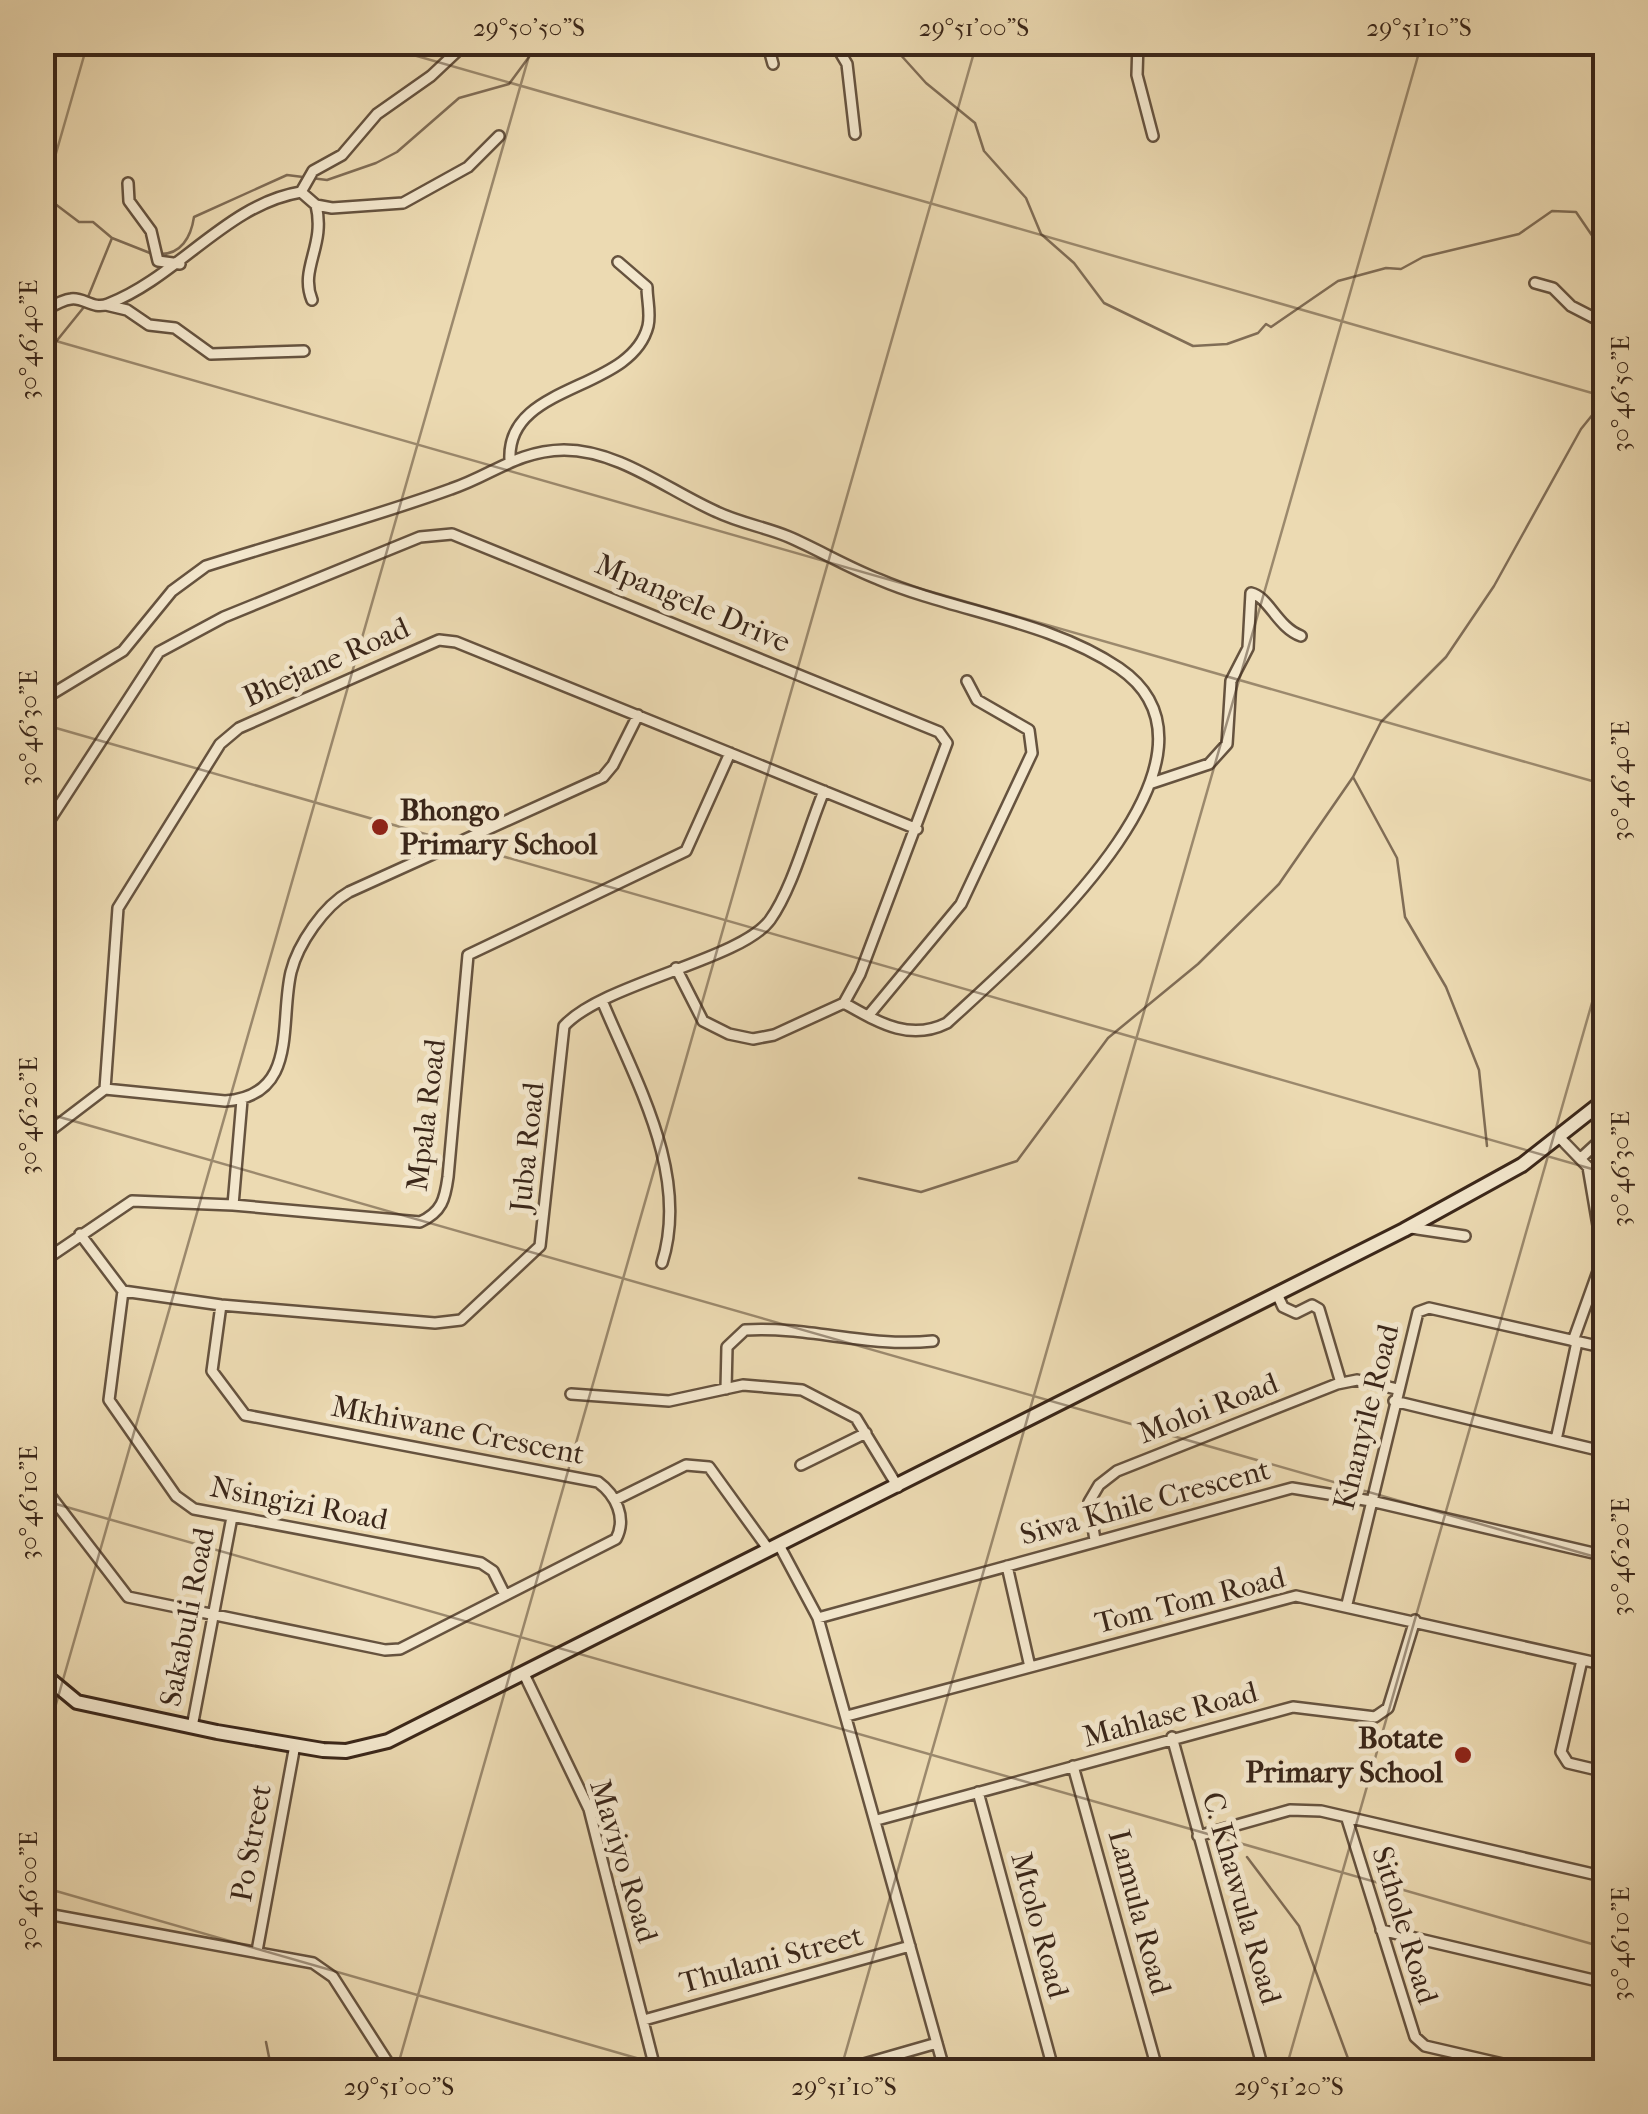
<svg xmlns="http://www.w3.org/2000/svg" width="1648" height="2114" viewBox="0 0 1648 2114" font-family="'IM FELL French Canon',serif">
	<rect width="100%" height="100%" fill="#ecdab2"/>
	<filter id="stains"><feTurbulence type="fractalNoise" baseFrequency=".002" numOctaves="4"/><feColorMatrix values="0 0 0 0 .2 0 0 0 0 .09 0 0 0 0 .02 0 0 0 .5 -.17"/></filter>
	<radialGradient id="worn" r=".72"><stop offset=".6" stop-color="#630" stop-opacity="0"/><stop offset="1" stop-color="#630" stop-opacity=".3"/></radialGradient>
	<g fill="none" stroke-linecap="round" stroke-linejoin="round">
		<path stroke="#806d56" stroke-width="2.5" d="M889,42L926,83L975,123L984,151L1026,198L1041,234L1074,263L1104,303L1193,346L1227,344L1258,333L1266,324L1271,327L1338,281L1386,268L1401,269L1423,257L1519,234L1552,211L1576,212L1606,256
			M42,194L79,222H93L112,238L150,253
			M159,254C181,255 191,237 194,217L287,175L327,180L376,163L397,152L459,98L509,84L540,42
			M88,297L112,238
			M42,359L84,307
			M1353,777L1397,858L1405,917L1446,987L1479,1070L1487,1146
			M859,1178L921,1192L1017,1161L1108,1038L1198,964L1279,884L1353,777L1381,722L1446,657L1494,586L1581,429L1606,398
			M1247,1857L1299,1926L1353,2072
			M266,2042L272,2072"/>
		<defs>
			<path id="street" d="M767,42L773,64
				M834,42L847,64L855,134
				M1138,42L1137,75L1153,136
				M128,183L129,201L151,231L158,261L180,264
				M301,192L313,171L342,155L377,114L431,76L467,42
				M301,192L316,205L332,208L403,203L468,167L499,136
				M1535,283L1553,288L1571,306L1606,324
				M312,300C299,268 326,246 316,205
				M106,305L127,310L149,325L175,328L211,354L304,351
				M42,312C51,307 61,300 71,299C84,297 93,310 108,304C178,277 227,204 301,192
				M510,460C506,382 631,393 648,326C651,313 647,300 647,287L618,262
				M42,617L50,614
				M42,700L123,651L172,591L206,566C288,540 371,518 451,489C493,475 516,451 564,450C619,450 669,491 717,512C740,523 765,527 789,537C819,550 847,567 878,579C955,612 1048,620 1119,668C1252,759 1014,961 947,1023C909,1042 878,1022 844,1003
				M1152,783L1209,764L1227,744L1231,681L1248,648L1251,593C1269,597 1277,627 1301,636
				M42,832L159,652L224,617L420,537L452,534L939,732L947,743L860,974L844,1003L774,1035L753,1039L729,1034L703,1021L676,968
				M603,1003C636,1082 690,1175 662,1263
				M868,1016L961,904L1032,753L1029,730L977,700L967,681
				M105,1089L118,908L220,744L239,728L439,640L456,642L917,829
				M42,1137L105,1089L225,1101C299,1096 279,1023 291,972C298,944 324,906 349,892L603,777L613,765L638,715
				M1560,1138L1588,1167L1601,1243V1263L1573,1341
				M1581,1158L1606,1135
				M233,1205L242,1100
				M1411,1228L1465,1236
				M80,1234L123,1291L221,1305L435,1323L461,1320L540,1246L564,1026C603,983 741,960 770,920C793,888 808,829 824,791
				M42,1262L132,1201L233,1205L420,1222C442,1212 445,1199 448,1177L468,955L686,851L730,753
				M123,1291L109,1400L176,1496L194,1509L481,1563L493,1571L505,1595
				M1277,1294L1283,1307L1296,1313L1312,1305L1319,1309L1341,1383
				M726,1389L727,1347L745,1330C809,1326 869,1348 933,1341
				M571,1394L669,1401L743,1385L802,1390L856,1418L898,1487
				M1394,1401L1606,1452
				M1556,1440L1577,1342
				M801,1465L866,1433
				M42,1485L128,1597L385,1650L400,1649L616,1539C627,1518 616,1495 598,1482L245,1415L212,1371L221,1305
				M615,1500L686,1465L709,1467L769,1550
				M1095,1540L1089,1502L1099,1485L1117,1471L1337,1384L1357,1380L1397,1389
				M779,1545L818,1618L945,2072
				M1007,1566L1030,1667
				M1347,1604L1418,1312L1429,1308L1606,1348
				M818,1618L1292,1488L1371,1501L1606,1556
				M1582,1660L1561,1752L1568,1763L1606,1772
				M523,1672L589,1809L656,2072
				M847,1716L1296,1596L1606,1665
				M192,1727L232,1517
				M1172,1737L1264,2072
				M1073,1766L1158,2072
				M978,1792L1054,2072
				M1347,1819L1415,2037L1425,2046L1537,2072
				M877,1820L1293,1707L1375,1717L1388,1708L1415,1620
				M1198,1836L1290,1810L1321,1811L1606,1877
				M42,1913L313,1963L333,1977L394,2072
				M1381,1930L1606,1983
				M257,1951L295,1745
				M644,2020L910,1946
				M42,2059L54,2072
				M836,2072L937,2043"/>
			<path id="secondary" d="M42,1673L77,1702L217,1732L323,1750L346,1751L388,1741L1404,1230L1522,1165L1606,1099"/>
		</defs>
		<use href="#street" stroke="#66533f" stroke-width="14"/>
		<use href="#secondary" stroke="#3a2619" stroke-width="18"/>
		<use href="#street" stroke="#f3e7cd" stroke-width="9"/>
		<use href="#secondary" stroke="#f3e7cd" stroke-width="12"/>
	</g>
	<path fill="none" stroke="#3a2619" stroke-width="2.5" stroke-opacity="0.45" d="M368,42L1606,397M42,202L88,42M42,337L1606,785M42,724L1606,1173M42,1112L1606,1560M42,1500L1606,1948M42,1753L533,42M42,1887L685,2072M396,2072L977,42M840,2072L1422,42M1285,2072L1606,954"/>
	<g fill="#8f2418" stroke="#f3e7cd" stroke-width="4">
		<circle cx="380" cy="827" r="10"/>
		<circle cx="1463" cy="1755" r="10"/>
	</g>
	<g text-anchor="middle" stroke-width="10" stroke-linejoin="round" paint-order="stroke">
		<g font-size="30" fill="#3a2619" stroke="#f3e7cd">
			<text transform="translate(693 603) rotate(23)" y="10">Mpangele Drive</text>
			<text transform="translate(326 662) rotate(-24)" y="10">Bhejane Road</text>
			<text transform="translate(426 1115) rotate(-83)" y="10">Mpala Road</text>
			<text transform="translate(527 1147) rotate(-84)" y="10">Juba Road</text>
			<text transform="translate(1208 1408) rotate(-21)" y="10">Moloi Road</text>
			<text transform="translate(1366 1417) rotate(-76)" y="10">Khanyile Road</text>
			<text transform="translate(458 1430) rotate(11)" y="10">Mkhiwane Crescent</text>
			<text transform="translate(1145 1502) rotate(-15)" y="10">Siwa Khile Crescent</text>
			<text transform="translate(299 1503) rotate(11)" y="10">Nsingizi Road</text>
			<text transform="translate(1190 1600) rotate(-14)" y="10">Tom Tom Road</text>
			<text transform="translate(187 1617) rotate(-79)" y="10">Sakabuli Road</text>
			<text transform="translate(1170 1714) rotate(-15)" y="10">Mahlase Road</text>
			<text transform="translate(251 1843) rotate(-80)" y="10">Po Street</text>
			<text transform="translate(624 1861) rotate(73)" y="10">Maviyo Road</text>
			<text transform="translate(1242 1898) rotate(74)" y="10">C. Khawula Road</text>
			<text transform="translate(1140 1912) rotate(75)" y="10">Lamula Road</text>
			<text transform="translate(1040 1925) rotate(75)" y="10">Mtolo Road</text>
			<text transform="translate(1405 1925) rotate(73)" y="10">Sithole Road</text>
			<text transform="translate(771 1959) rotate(-15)" y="10">Thulani Street</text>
		</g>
		<g font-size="30" font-weight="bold" fill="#3a2619" stroke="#f3e7cd" text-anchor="start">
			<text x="400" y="820">Bhongo<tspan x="400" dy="34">Primary School</tspan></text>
			<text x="1443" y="1748" text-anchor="end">Botate<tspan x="1443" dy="34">Primary School</tspan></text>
		</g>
	</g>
	<rect width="1648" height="2114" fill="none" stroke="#ecdab2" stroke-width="110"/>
	<rect x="55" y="55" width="1538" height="2004" fill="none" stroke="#3a2619" stroke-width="4"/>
	<g font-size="25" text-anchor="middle" fill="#3a2619">
		<text x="529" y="36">29°50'50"S</text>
		<text x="974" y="36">29°51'00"S</text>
		<text x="1419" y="36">29°51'10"S</text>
		<text transform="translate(28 340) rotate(-90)" y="9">30°46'40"E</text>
		<text transform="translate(1620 394) rotate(-90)" y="9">30°46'50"E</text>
		<text transform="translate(28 728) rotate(-90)" y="9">30°46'30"E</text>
		<text transform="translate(1620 781) rotate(-90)" y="9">30°46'40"E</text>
		<text transform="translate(28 1116) rotate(-90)" y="9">30°46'20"E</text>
		<text transform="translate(1620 1169) rotate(-90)" y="9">30°46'30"E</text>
		<text transform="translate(28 1503) rotate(-90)" y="9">30°46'10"E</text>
		<text transform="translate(1620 1557) rotate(-90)" y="9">30°46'20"E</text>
		<text transform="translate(28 1891) rotate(-90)" y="9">30°46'00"E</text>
		<text transform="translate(1620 1944) rotate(-90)" y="9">30°46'10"E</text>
		<text x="399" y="2095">29°51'00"S</text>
		<text x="844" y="2095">29°51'10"S</text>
		<text x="1289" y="2095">29°51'20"S</text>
	</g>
	<rect width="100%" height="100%" filter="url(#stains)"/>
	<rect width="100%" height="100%" fill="url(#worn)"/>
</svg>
